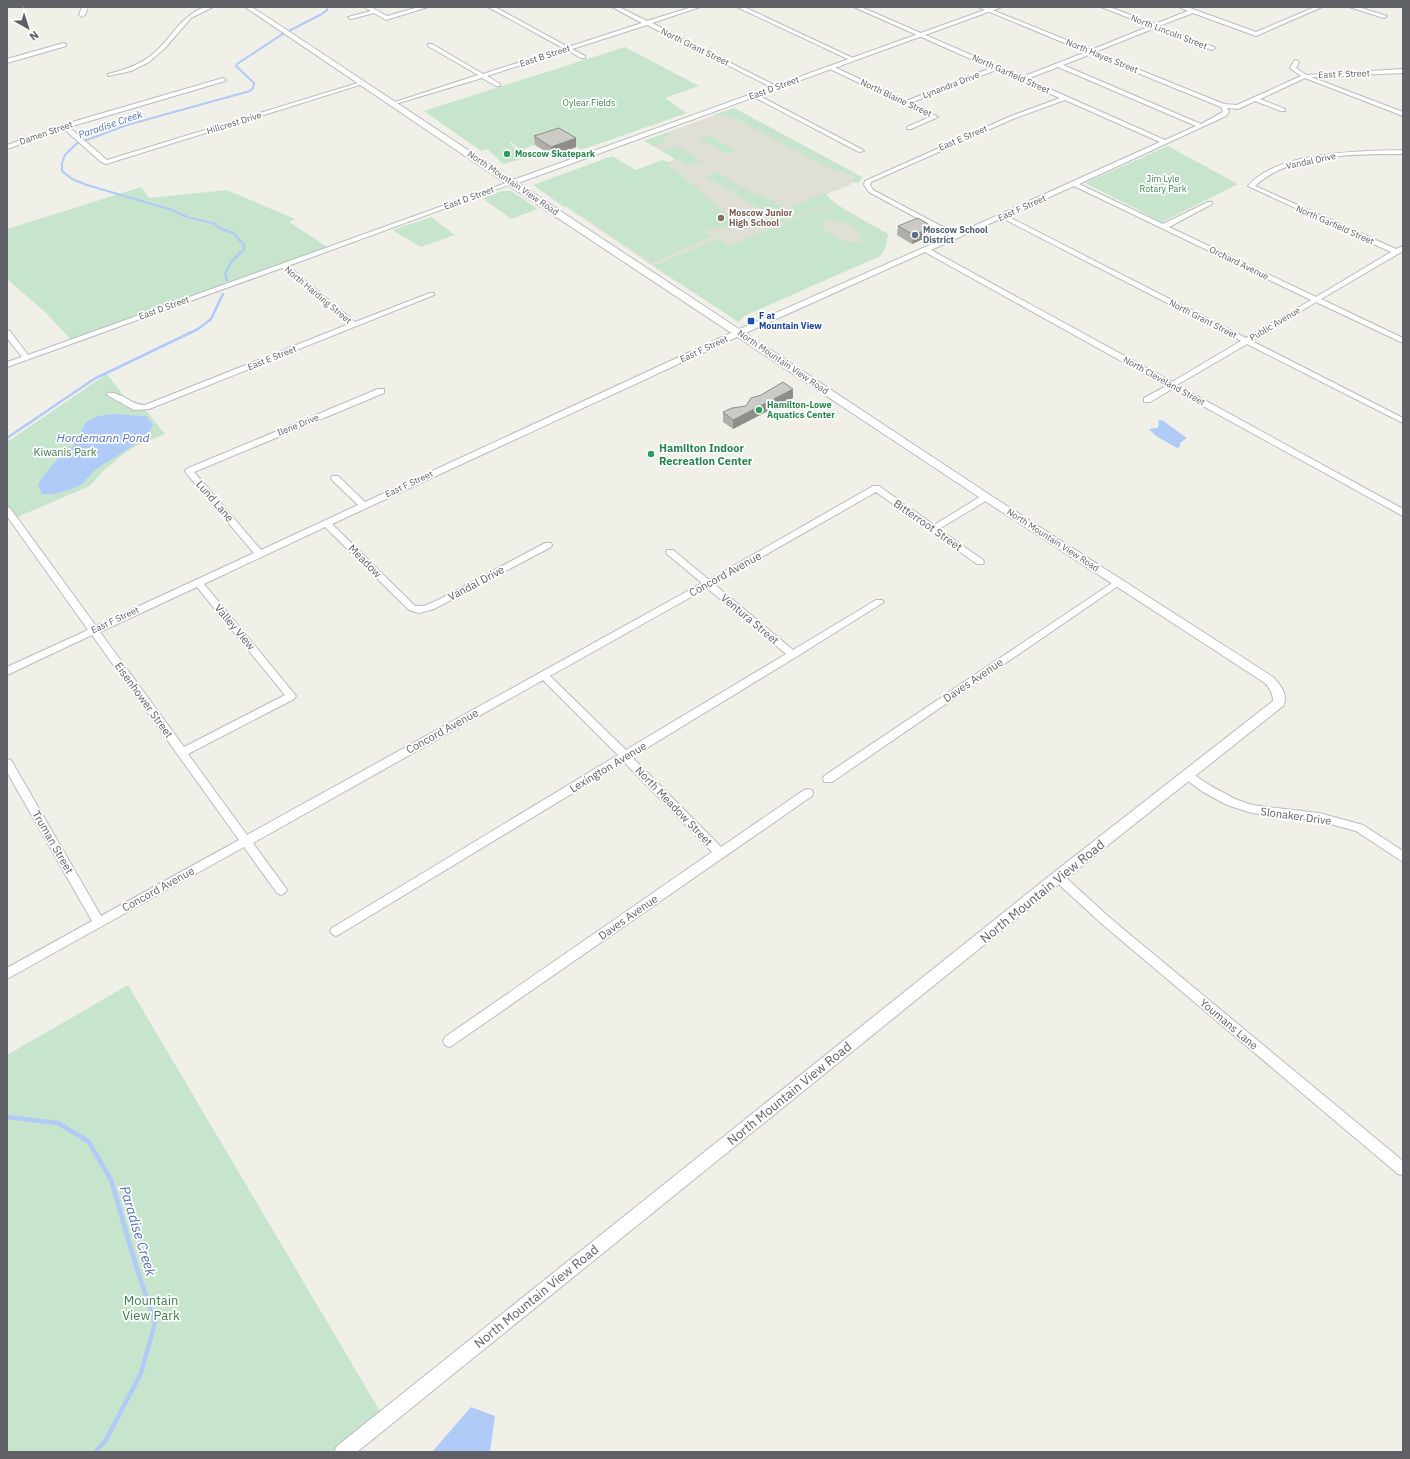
<svg xmlns="http://www.w3.org/2000/svg" width="1410" height="1459" viewBox="0 0 1410 1459" font-family="'IBM Plex Sans',sans-serif">
	<rect width="100%" height="100%" fill="#f0f0e8"/>
	<path fill="#e0dfd6" d="M734,108L862,177L859,183L852,182L850,185L827,194V197L841,207L888,234L886,246L880,256L744,316L739,322L653,266L556,200L662,160L669,162L675,159L644,141Z"/>
	<path fill="#c7e5cd" fill-rule="evenodd" d="M625,47L699,86L665,98L687,113L581,150L559,136L521,150L511,142L510,143L527,158L503,164L487,149L481,151L424,111Z
		M734,108L862,177L859,183L852,182L855,176L824,166L737,119L726,116L713,115Z
		M666,133L670,135L662,139L667,142L654,146L644,141Z
		M708,135L736,150L726,154L699,138Z
		M676,145L702,161L688,166L662,151Z
		M1168,146L1238,184L1162,222L1085,183Z
		M612,156L636,170L662,160L669,162L670,164L668,166L678,172L727,215L732,220V223L724,228L704,230L712,236L652,263L567,206L564,207L533,185Z
		M717,172L741,186L729,191L705,176Z
		M141,187L149,198L227,190L295,219L289,222L329,248L72,341L45,312L7,279V229Z
		M743,187L756,194L759,193L787,209L825,193C840,211 867,222 888,234L886,246L880,256L744,316L739,322L737,321L653,266L718,239L729,246L820,208L832,214L836,215L821,206L779,223L770,218L772,216L731,192ZM824,220C838,219 862,224 862,242H846L821,228L824,227Z
		M502,191H511L538,209L511,219L482,198Z
		M431,217L455,235L421,247L392,230Z
		M107,374L131,405L144,408L165,434L134,447L125,453L103,471L90,486L13,519L7,510V442Z
		M128,985L384,1418L343,1452H7V1055Z"/>
	<path fill="#b0cbf8" d="M114,414L146,416L153,425C146,441 112,458 98,468C92,472 88,478 83,483C75,489 52,496 42,494L38,485L41,479L60,456L73,446L86,422L98,416Z
		M1162,420L1187,438L1180,443V447L1177,448L1156,436L1149,429L1157,428L1159,425L1158,421Z
		M471,1407L495,1416L490,1452H432Z"/>
	<g fill="none" stroke-linecap="round" stroke-linejoin="round">
		<path stroke="#b0cbf8" stroke-width="2" d="M232,233L217,227L216,224L187,217L172,210L87,185L72,179L62,171V163L65,155L76,144L127,125L250,91L253,88L254,83L236,66L237,64L281,35L322,14L327,10V7"/>
		<path stroke="#b0cbf8" stroke-width="2.5" d="M227,280L225,274L231,262L244,249V245L232,232
			M7,438L94,379L198,329L211,319L223,294"/>
		<path stroke="#b0cbf8" stroke-width="4.5" d="M7,1117L58,1123L89,1142L111,1180L136,1266L155,1323L141,1373L106,1440L95,1452"/>
		<defs>
			<path id="minor" d="M82,7H88L85,15L82,17L79,15Z
				M205,7H213L191,18L165,48L149,62L131,71L108,76V74C124,70 140,65 153,54C173,37 179,17 205,7Z
				M364,7H371L387,16L419,7H428L386,20L374,13L351,19L348,17L371,11Z
				M488,7H495L568,47L642,23L612,7H619L647,21L692,7H700L652,23L778,87L773,88L647,25L572,49L585,56V58H581L567,50L487,76L500,84V86H496L482,78L392,105V103L478,75L428,46V44H432L483,74L563,48Z
				M737,7H744L855,59L850,60Z
				M854,7H861L1022,77L1086,52L978,7H985L1091,50L1150,26L1101,7H1109L1155,24L1188,11L1179,7H1187L1256,32L1315,7H1322L1256,36L1193,13L1159,26L1214,47L1215,48L1212,50L1155,28L1095,52L1224,104L1237,105L1301,76L1290,68L1294,61L1296,60L1299,62L1296,68L1306,75L1403,69V73L1311,77L1403,112V116L1305,78L1260,99L1285,109V111H1281L1255,101L1238,109L1227,108L1229,112L1226,116L1079,184L1163,224L1208,202H1212V204L1169,227L1316,297L1391,252L1248,186C1277,151 1360,151 1403,150V154C1358,154 1289,153 1255,186L1396,249L1403,246V251L1321,299L1403,338V343L1316,302L1252,341L1403,418V423L1247,344L1177,385L1403,509V516L1172,389L1150,402H1144V398L1166,386L925,252L750,331L332,524L415,606H424L438,600L545,543H551L552,545L551,547L434,609L419,613L409,610L325,527L204,584L296,696L294,699L188,754L247,835L702,583L667,554L666,552L667,550H673L709,580L873,486H879L934,525L983,495H989L990,497L989,499L939,529L983,560L984,562L983,564H977L876,492L714,584L793,650L876,600H882L884,602L796,657L632,757L721,847L804,790L808,789L812,790L813,793L812,796L453,1045L449,1047L445,1045L443,1041L445,1037L712,852L624,762L340,934L336,936L332,934L330,931L332,928L618,755L543,680L253,843L285,887L287,890L285,893L281,895L277,893L244,847L7,979V968L92,921L7,772V759L11,760L101,916L239,840L92,635L7,675V667L88,630L7,516V507L10,508L96,626L254,553L186,473L185,471L186,469L378,389H384V393L194,472L261,550L358,505L332,480L331,478L332,476H338L365,502L744,327L950,236L869,192L864,185L865,181L1011,116L1060,98L996,70L910,103L938,117L911,129H907V127L930,117L828,68V66H832L906,101L991,68ZM1091,54L1221,107L1223,112L1201,124L1063,65ZM1058,67L1196,126L1165,140L1027,79ZM1065,100L1160,142L956,234L873,190L870,185L871,182L1015,118ZM1074,186L1311,300L1246,338L1007,216ZM1002,218L1241,341L1172,382L931,250ZM197,587L285,695L184,747L100,632ZM707,588L786,654L626,750L550,676Z
				M1349,7H1358L1387,16L1384,18Z
				M64,43L66,44V46L7,63V59Z
				M223,78L226,80L225,81L69,127L107,160L361,82L366,83L106,164L100,161L64,129L7,149V145L79,120Z
				M754,93L863,150L864,151L859,152L752,96L751,95Z
				M509,182L514,183L288,266L355,322L430,293H434V295L149,409L134,410L107,395L108,393C121,391 131,406 145,405L349,324L282,268L7,367V362L22,357L7,338V331H10L28,355Z
				M1118,579L1121,580L1123,582L1121,584L832,782H824L823,779L824,776Z
				M1188,771L1211,786L1235,799L1252,805L1319,813L1363,825L1403,851V862L1356,831L1319,821L1252,813L1227,805L1203,792L1184,778L1183,775L1184,772Z
				M1058,872L1062,874L1110,918L1403,1161V1175L1398,1174L1102,924L1054,880L1053,877L1054,874Z"/>
			<path id="tertiary" d="M245,7H252L513,180L993,7H1002L518,183L990,495L1273,677C1280,684 1289,695 1283,706L1063,881L357,1452H334L337,1446L1053,873L1273,701C1273,693 1270,689 1265,683L982,499L508,185Z"/>
		</defs>
		<use href="#minor" stroke="#babbc0" stroke-width="2"/>
		<use href="#tertiary" stroke="#babbc0" stroke-width="2"/>
		<use href="#minor" fill="#fff" fill-rule="evenodd"/>
		<use href="#tertiary" fill="#fff" fill-rule="evenodd"/>
	</g>
	<path fill="#afaea9" d="M534,136L576,147L552,156L535,145Z
		M898,226L932,235L912,244L897,235Z
		M793,398L733,429L723,422V412L746,406Z"/>
	<path fill="#8f8d89" d="M576,138V147L552,156L551,147Z
		M933,227L932,235L912,244L914,235Z
		M793,389V398L733,429V420Z"/>
	<path fill="#cccac4" stroke="#8f8d89" d="M559,128L576,138L551,147L534,136Z
		M918,218L933,227L914,235L898,226Z
		M783,382L793,389L733,420L723,412L732,408L746,406L751,398L761,395Z"/>
	<g fill="#2e9e5b" stroke="#fff" stroke-width="1.5">
		<circle cx="507" cy="154" r="4"/>
		<circle cx="759" cy="410" r="4"/>
		<circle cx="651" cy="454" r="4"/>
	</g>
	<circle fill="#8d6e63" stroke="#fff" stroke-width="1.5" cx="721" cy="218" r="4"/>
	<circle fill="#5c6f8a" stroke="#fff" stroke-width="1.5" cx="915" cy="235" r="4"/>
	<rect fill="#1a4fb4" stroke="#fff" stroke-width="1.5" x="747" y="317" width="8" height="8" rx="2"/>
	<g text-anchor="middle" stroke-width="3.5" stroke-linejoin="round" paint-order="stroke">
		<g font-size="9" fill="#5f6167" stroke="#fff">
			<text transform="translate(1169 32) rotate(21)" y="3">North Lincoln Street</text>
			<text transform="translate(695 47) rotate(26)" y="3">North Grant Street</text>
			<text transform="translate(545 56) rotate(-18)" y="3">East B Street</text>
			<text transform="translate(1102 56) rotate(22)" y="3">North Hayes Street</text>
			<text transform="translate(1011 74) rotate(24)" y="3">North Garfield Street</text>
			<text transform="translate(1344 74) rotate(-2)" y="3">East F Street</text>
			<text transform="translate(951 85) rotate(-21)" y="3">Lynandra Drive</text>
			<text transform="translate(774 88) rotate(-20)" y="3">East D Street</text>
			<text transform="translate(896 98) rotate(25)" y="3">North Blaine Street</text>
			<text transform="translate(234 123) rotate(-17)" y="3">Hillcrest Drive</text>
			<text transform="translate(46 133) rotate(-19)" y="3">Damen Street</text>
			<text transform="translate(963 138) rotate(-23)" y="3">East E Street</text>
			<text transform="translate(1311 161) rotate(-12)" y="3">Vandal Drive</text>
			<text transform="translate(513 183) rotate(34)" y="3">North Mountain View Road</text>
			<text transform="translate(469 198) rotate(-20)" y="3">East D Street</text>
			<text transform="translate(1022 208) rotate(-24)" y="3">East F Street</text>
			<text transform="translate(1335 225) rotate(24)" y="3">North Garfield Street</text>
			<text transform="translate(1239 263) rotate(26)" y="3">Orchard Avenue</text>
			<text transform="translate(318 295) rotate(40)" y="3">North Harding Street</text>
			<text transform="translate(164 308) rotate(-20)" y="3">East D Street</text>
			<text transform="translate(1203 319) rotate(27)" y="3">North Grant Street</text>
			<text transform="translate(1275 324) rotate(-31)" y="3">Public Avenue</text>
			<text transform="translate(704 349) rotate(-25)" y="3">East F Street</text>
			<text transform="translate(272 358) rotate(-22)" y="3">East E Street</text>
			<text transform="translate(783 362) rotate(34)" y="3">North Mountain View Road</text>
			<text transform="translate(1164 381) rotate(29)" y="3">North Cleveland Street</text>
			<text transform="translate(298 425) rotate(-22)" y="3">Ilene Drive</text>
			<text transform="translate(409 484) rotate(-25)" y="3">East F Street</text>
			<text transform="translate(1053 540) rotate(33)" y="3">North Mountain View Road</text>
			<text transform="translate(115 620) rotate(-25)" y="3">East F Street</text>
		</g>
		<g font-size="9" fill="#3d804d" stroke="#fff">
			<text x="589" y="106">Oylear Fields</text>
			<text x="1163" y="182">Jim Lyle<tspan x="1163" dy="10">Rotary Park</tspan></text>
		</g>
		<g font-size="9" font-weight="bold" fill="#27864d" stroke="#fff" text-anchor="start">
			<text x="515" y="157">Moscow Skatepark</text>
			<text x="767" y="408">Hamilton-Lowe<tspan x="767" dy="10">Aquatics Center</tspan></text>
		</g>
		<g font-size="9" font-weight="bold" fill="#785e54" stroke="#fff" text-anchor="start">
			<text x="729" y="216">Moscow Junior<tspan x="729" dy="10">High School</tspan></text>
		</g>
		<g font-size="9" font-weight="bold" fill="#4e5e75" stroke="#fff" text-anchor="start">
			<text x="923" y="233">Moscow School<tspan x="923" dy="10">District</tspan></text>
		</g>
		<g font-size="9" font-weight="bold" fill="#164399" stroke="#fff" text-anchor="start">
			<text x="759" y="319">F at<tspan x="759" dy="10">Mountain View</tspan></text>
		</g>
		<g font-size="10" font-style="italic" fill="#5372bb" stroke="#fff">
			<text transform="translate(110 124) rotate(-19)" y="4">Paradise Creek</text>
		</g>
		<g font-size="11" font-weight="bold" fill="#27864d" stroke="#fff" text-anchor="start">
			<text x="659" y="452">Hamilton Indoor<tspan x="659" dy="13">Recreation Center</tspan></text>
		</g>
		<g font-size="11" fill="#3d804d" stroke="#fff">
			<text x="65" y="456">Kiwanis Park</text>
		</g>
		<g font-size="11" fill="#5f6167" stroke="#fff">
			<text transform="translate(215 501) rotate(49)" y="4">Lund Lane</text>
			<text transform="translate(928 525) rotate(35)" y="4">Bitterroot Street</text>
			<text transform="translate(365 561) rotate(45)" y="4">Meadow</text>
			<text transform="translate(725 574) rotate(-29)" y="4">Concord Avenue</text>
			<text transform="translate(476 583) rotate(-28)" y="4">Vandal Drive</text>
			<text transform="translate(750 619) rotate(40)" y="4">Ventura Street</text>
			<text transform="translate(235 627) rotate(50)" y="4">Valley View</text>
			<text transform="translate(973 680) rotate(-34)" y="4">Daves Avenue</text>
			<text transform="translate(144 700) rotate(54)" y="4">Eisenhower Street</text>
			<text transform="translate(442 731) rotate(-29)" y="4">Concord Avenue</text>
			<text transform="translate(608 767) rotate(-31)" y="4">Lexington Avenue</text>
			<text transform="translate(674 806) rotate(46)" y="4">North Meadow Street</text>
			<text transform="translate(1296 816) rotate(8)" y="4">Slonaker Drive</text>
			<text transform="translate(53 842) rotate(60)" y="4">Truman Street</text>
			<text transform="translate(158 889) rotate(-29)" y="4">Concord Avenue</text>
			<text transform="translate(628 917) rotate(-35)" y="4">Daves Avenue</text>
			<text transform="translate(1229 1024) rotate(40)" y="4">Youmans Lane</text>
		</g>
		<g font-size="12" font-style="italic" fill="#5372bb" stroke="#fff">
			<text x="103" y="442">Hordemann Pond</text>
		</g>
		<g font-size="13" fill="#5f6167" stroke="#fff">
			<text transform="translate(1042 891) rotate(-39)" y="5">North Mountain View Road</text>
			<text transform="translate(789 1093) rotate(-39)" y="5">North Mountain View Road</text>
			<text transform="translate(536 1296) rotate(-39)" y="5">North Mountain View Road</text>
		</g>
		<g font-size="13" fill="#3d804d" stroke="#fff">
			<text x="151" y="1305">Mountain<tspan x="151" dy="15">View Park</tspan></text>
		</g>
		<g font-size="14" font-style="italic" fill="#5372bb" stroke="#fff">
			<text transform="translate(138 1231) rotate(73)" y="5">Paradise Creek</text>
		</g>
	</g>
	<rect width="1410" height="1459" fill="none" stroke="#5f6167" stroke-width="16"/>
	<g transform="translate(28 28) rotate(141)" stroke="#ffffff" stroke-width="3" paint-order="stroke">
	<path d="M0-3L7 15L0 10L-7 15Z" fill="#5f6167"/>
	<text y="-6" font-size="11" font-weight="bold" text-anchor="middle" fill="#5f6167">N</text>
	</g>
</svg>
